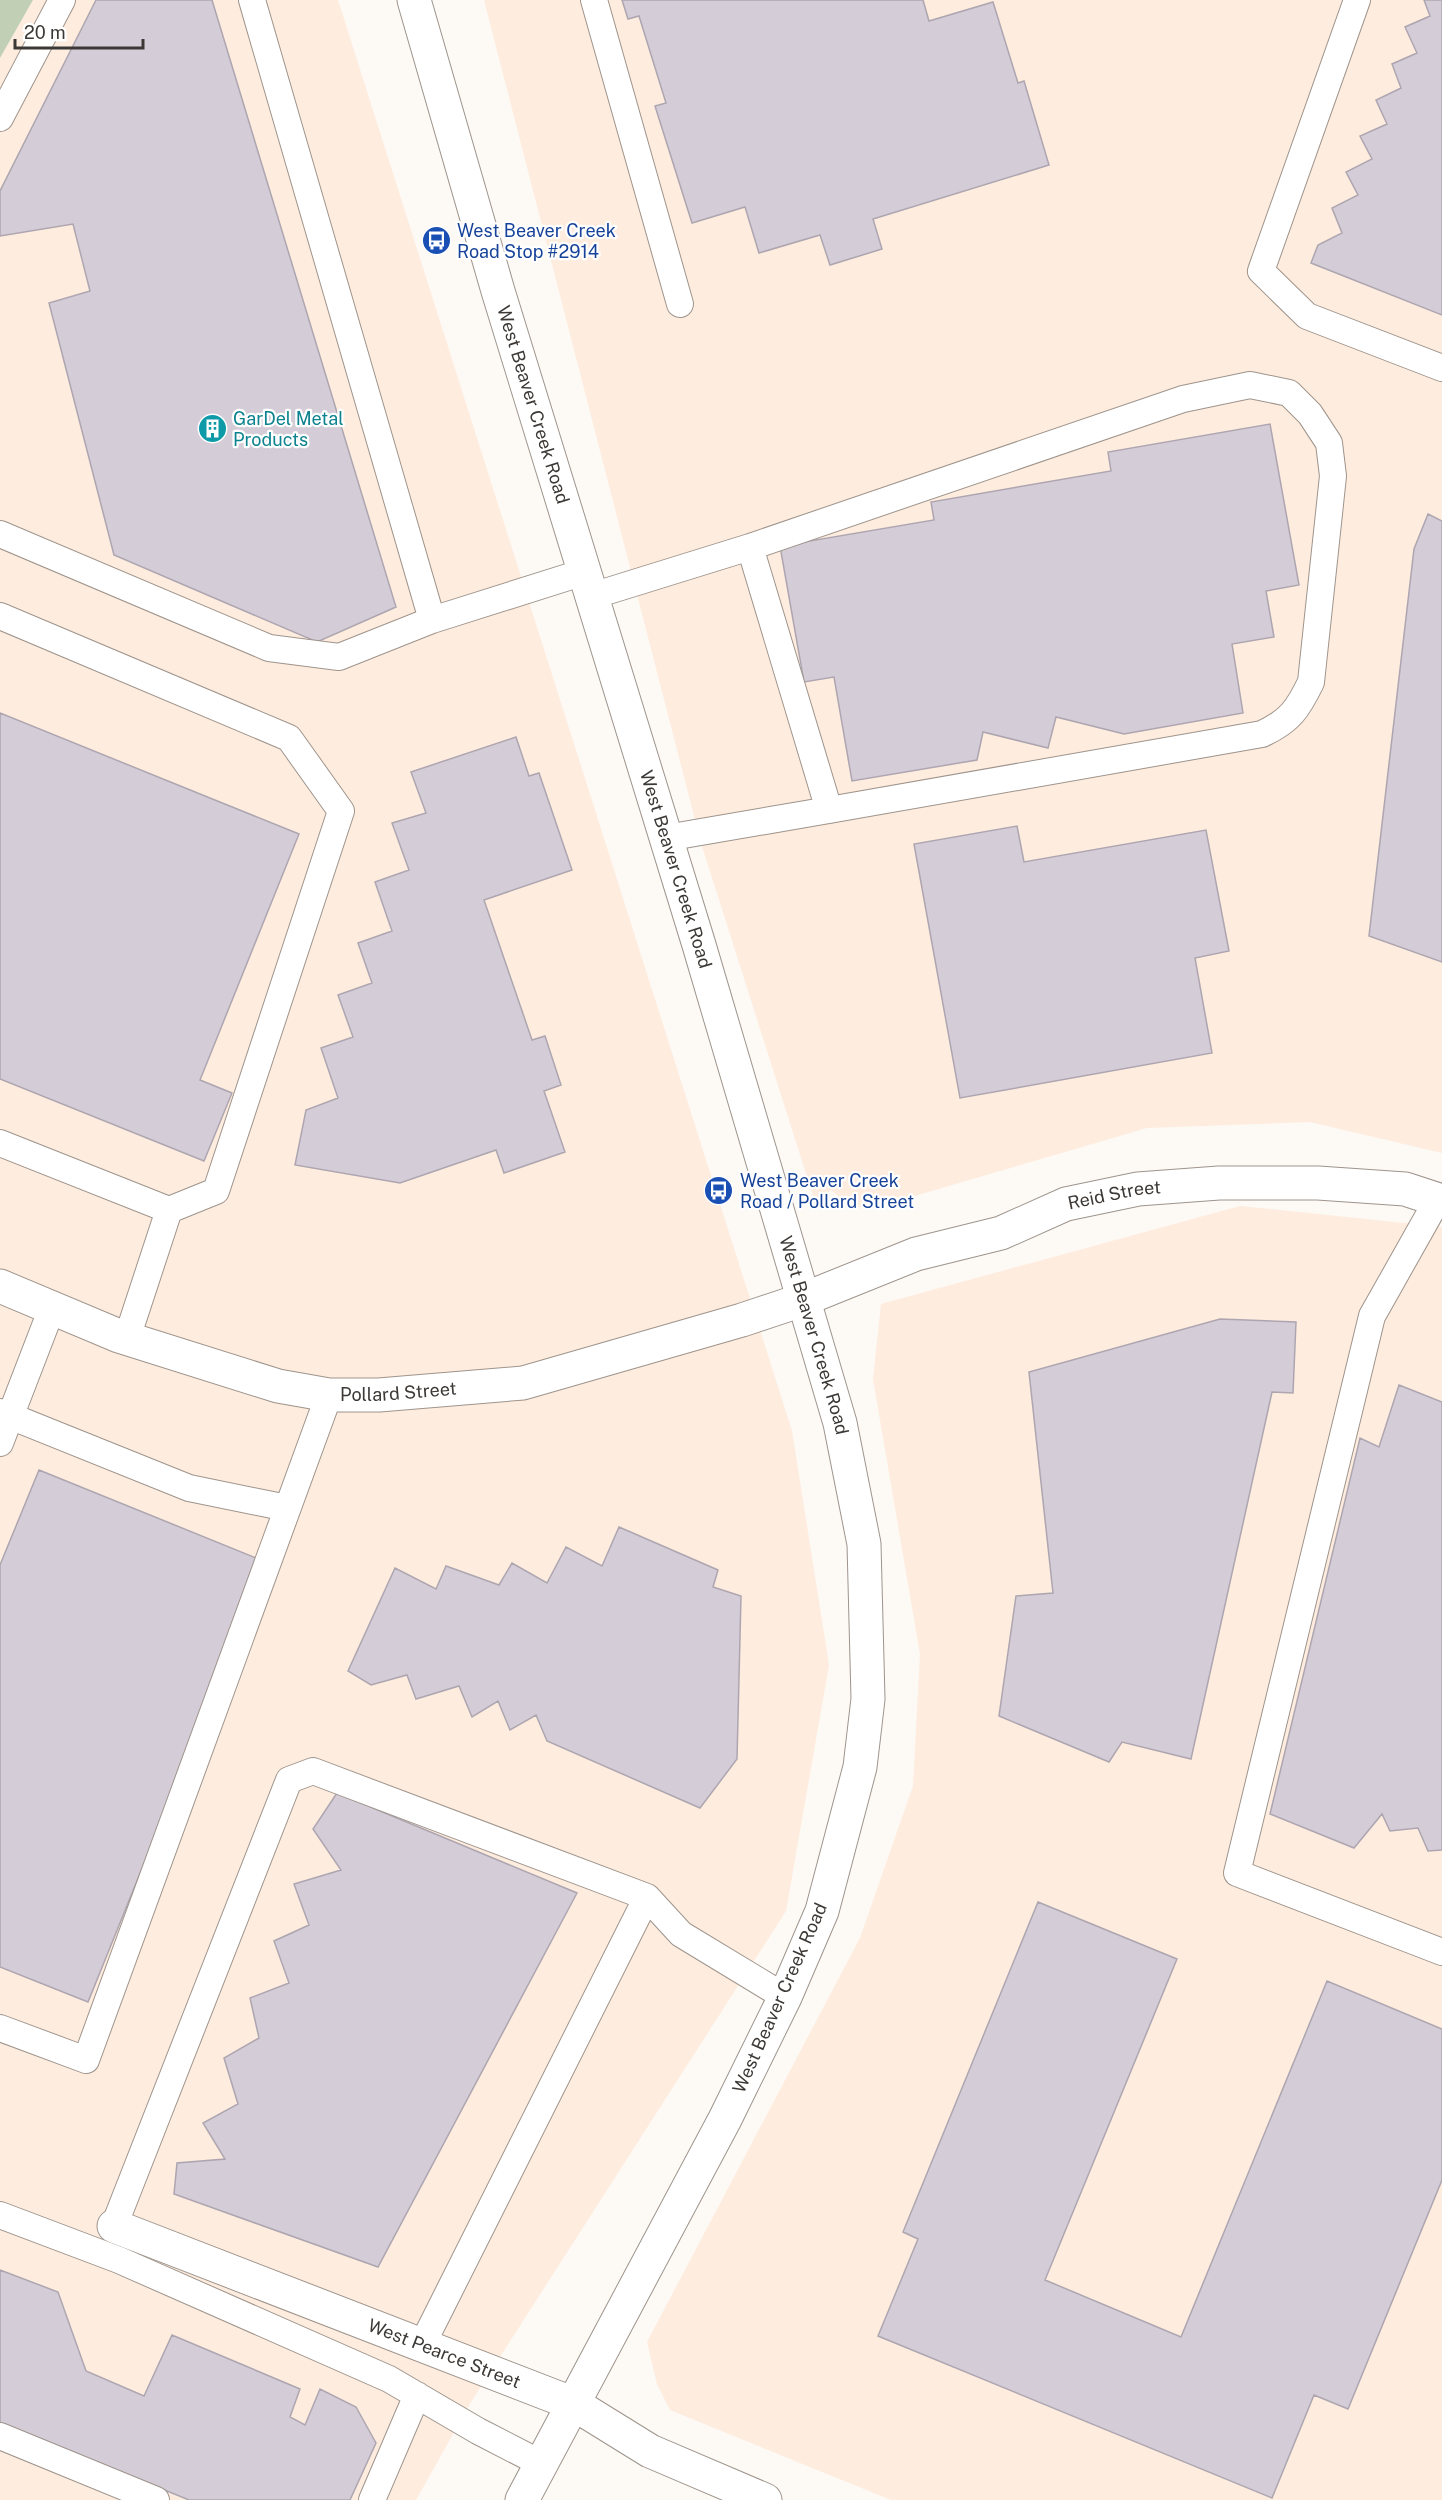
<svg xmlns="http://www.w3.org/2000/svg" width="1442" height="2500" viewBox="0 0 1442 2500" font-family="'Public Sans',sans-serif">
	<rect width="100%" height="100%" fill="#fdf9f5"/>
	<path fill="#feecde" d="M33,0H338L792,1431L829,1665L786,1911L471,2402L416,2500H0V58Z
		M484,0H1442V1153L1310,1122L1147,1128L870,1209L850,1205L831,1190L816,1205L701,843Z
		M1240,1206L1442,1227V2500H891L670,2410L657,2384L647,2342L860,1938L913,1786L920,1654L873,1379L881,1304Z"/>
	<path fill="#c1d0b5" d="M0,0H33L0,58Z"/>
	<path fill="#d4ccd7" stroke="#ada6b0" stroke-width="1.5" d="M96,0H212L396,607L317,642L114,555L49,303L90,291L73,224L0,236V191Z
		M622,0H923L929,21L993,2L1018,83L1024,81L1049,165L873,219L882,249L830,265L820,235L759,253L745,207L692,223L655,106L666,103L639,16L628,19Z
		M1424,0H1442V315L1311,263L1318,245L1342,233L1332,208L1358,195L1346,172L1372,159L1360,136L1387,124L1376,100L1401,88L1392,64L1417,53L1405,27L1430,16Z
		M1270,424L1299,585L1266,591L1274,637L1232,644L1243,713L1124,734L1056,717L1048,748L983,732L977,760L852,781L834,677L804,682L780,546L934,520L931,502L1111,471L1108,452Z
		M1428,514L1442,521V962L1369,936L1414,549Z
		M0,713L299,834L200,1080L232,1093L204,1161L0,1079Z
		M516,737L529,776L539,773L572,870L484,900L532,1040L545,1036L561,1085L544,1091L565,1152L504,1173L496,1150L400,1183L295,1165L306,1110L338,1098L321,1048L353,1037L338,995L372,983L358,943L392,931L375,882L409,870L392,823L426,813L411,772Z
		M1017,826L1024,862L1206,830L1229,951L1195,958L1212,1053L960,1098L914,844Z
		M1220,1319L1296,1322L1293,1393L1272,1392L1191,1759L1122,1742L1109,1762L999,1716L1016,1596L1053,1593L1029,1372Z
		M1399,1385L1442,1402V1850L1428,1851L1418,1828L1390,1831L1382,1814L1354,1848L1270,1814L1360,1438L1379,1447Z
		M39,1470L266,1562L88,2002L0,1967V1565Z
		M619,1527L718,1570L713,1587L741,1596L737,1759L700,1808L547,1741L536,1715L510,1730L498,1701L472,1717L459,1686L416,1699L407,1675L371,1685L348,1671L395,1568L436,1589L446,1566L499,1585L512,1563L547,1583L566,1547L602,1566Z
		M337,1793L577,1893L378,2267L174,2194L177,2163L225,2159L203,2123L238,2104L224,2058L259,2038L250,1998L289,1983L274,1941L309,1925L294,1884L341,1870L313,1829Z
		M1038,1902L1177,1959L1045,2280L1181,2337L1327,1981L1442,2029V2180L1348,2409L1314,2395L1272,2498L878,2336L918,2239L903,2232Z
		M0,2270L58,2292L86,2371L144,2396L172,2335L300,2389L290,2417L305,2425L320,2389L356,2407L376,2443L350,2500H189L0,2423Z"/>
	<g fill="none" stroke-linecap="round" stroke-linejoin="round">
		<defs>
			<path id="service" d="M252,0L432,620L584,572
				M594,0L680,304
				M1357,0L1261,271L1307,316L1442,368
				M0,118L62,0
				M0,534L269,648L339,657L432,620
				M750,547L1183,399L1250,385L1289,393L1310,414L1329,443L1333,476L1311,682C1298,709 1290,721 1262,734L829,810
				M592,596L750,547L829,810L666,838
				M0,616L289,738L341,811L216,1191L169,1210
				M0,1143L169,1210L127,1338
				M1438,1199L1372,1316L1237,1873L1442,1952
				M0,1412L189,1488L287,1508
				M0,1443L52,1308
				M0,2028L86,2060L329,1395
				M0,2215L119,2260L389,2379L478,2431L542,2464
				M114,2226L289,1780L313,1771L647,1897L681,1934L785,1997
				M422,2345L647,1897
				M0,2436L156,2500
				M372,2500L417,2395"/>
			<g id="minor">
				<path id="s1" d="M0,1286L119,1336L278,1386L329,1395H379L523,1383L742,1320L802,1300L916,1254L1001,1233L1066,1204L1138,1189L1219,1183H1318L1405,1189L1442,1201"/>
				<path id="s2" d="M114,2226L574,2404L650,2451L765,2500"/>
			</g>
			<g id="tertiary">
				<path id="s3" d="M414,0L498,291L699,945L840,1423L864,1544L868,1699L860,1767L822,1911L785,1997L725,2119L522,2500"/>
			</g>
		</defs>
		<use href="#service" stroke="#9e948c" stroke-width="28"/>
		<use href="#minor" stroke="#9e948c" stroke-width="35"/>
		<use href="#tertiary" stroke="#9e948c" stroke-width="35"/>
		<use href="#service" stroke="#fff" stroke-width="26"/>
		<use href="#minor" stroke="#fff" stroke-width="33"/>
		<use href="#tertiary" stroke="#fff" stroke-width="33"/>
	</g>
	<defs>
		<symbol id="bus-disc" viewBox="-11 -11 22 22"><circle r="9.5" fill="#1a4fb4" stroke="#fff"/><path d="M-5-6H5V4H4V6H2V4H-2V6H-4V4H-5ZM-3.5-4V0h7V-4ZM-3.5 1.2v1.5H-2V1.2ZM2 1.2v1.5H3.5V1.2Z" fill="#fff"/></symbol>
		<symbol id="building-disc" viewBox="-11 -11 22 22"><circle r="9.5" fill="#0f9aa8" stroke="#fff"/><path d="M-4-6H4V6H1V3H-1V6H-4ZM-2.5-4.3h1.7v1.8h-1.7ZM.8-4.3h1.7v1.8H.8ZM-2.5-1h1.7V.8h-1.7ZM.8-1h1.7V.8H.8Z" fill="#fff"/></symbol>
	</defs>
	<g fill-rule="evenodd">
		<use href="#bus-disc" x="420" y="224" width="33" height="33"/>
		<use href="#building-disc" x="196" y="412" width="33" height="33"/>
		<use href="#bus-disc" x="702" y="1174" width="33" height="33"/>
	</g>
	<g text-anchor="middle" stroke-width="4.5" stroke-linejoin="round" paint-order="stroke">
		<g font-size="18" fill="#164399" stroke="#fff" text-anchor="start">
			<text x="457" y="237">West Beaver Creek<tspan x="457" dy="21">Road Stop #2914</tspan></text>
			<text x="740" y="1187">West Beaver Creek<tspan x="740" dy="21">Road / Pollard Street</tspan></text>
		</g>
		<g font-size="18" fill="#3c3835" stroke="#fff">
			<text dy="6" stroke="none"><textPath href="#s3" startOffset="422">West Beaver Creek Road</textPath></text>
			<text dy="6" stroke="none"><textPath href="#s3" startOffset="908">West Beaver Creek Road</textPath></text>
			<text dy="6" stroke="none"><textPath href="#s1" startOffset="1164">Reid Street</textPath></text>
			<text dy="6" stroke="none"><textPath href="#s3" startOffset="1394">West Beaver Creek Road</textPath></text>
			<text dy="6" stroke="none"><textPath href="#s1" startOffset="417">Pollard Street</textPath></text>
			<text transform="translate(780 1998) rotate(-66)" y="6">West Beaver Creek Road</text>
			<text dy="6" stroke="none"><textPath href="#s2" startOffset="354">West Pearce Street</textPath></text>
		</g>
		<g font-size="18" fill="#0d838f" stroke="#fff" text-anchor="start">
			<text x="233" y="425">GarDel Metal<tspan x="233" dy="21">Products</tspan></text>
		</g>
	</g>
	<path d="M15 39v9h128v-9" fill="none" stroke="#3c3835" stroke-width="3"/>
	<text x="24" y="39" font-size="18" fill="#3c3835" stroke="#ffffff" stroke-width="4.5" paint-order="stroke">20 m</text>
</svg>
